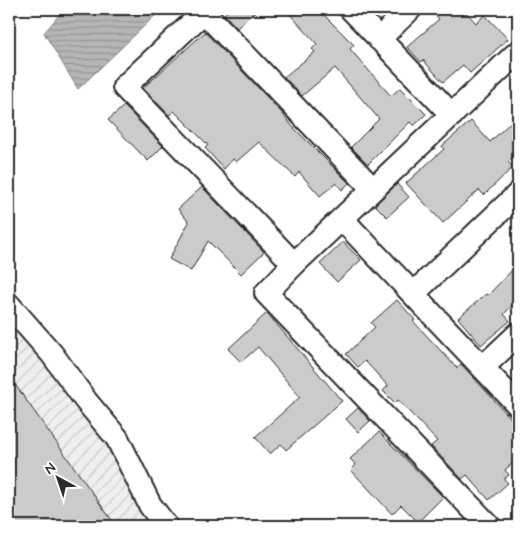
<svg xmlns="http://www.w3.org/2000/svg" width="527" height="535" viewBox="0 0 527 535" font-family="Mynerve,sans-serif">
	<defs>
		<pattern id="industrial-furrows" width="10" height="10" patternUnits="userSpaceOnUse" patternTransform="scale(1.25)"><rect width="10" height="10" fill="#efefef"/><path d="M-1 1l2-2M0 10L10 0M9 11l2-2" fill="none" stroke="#cdcdcd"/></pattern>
		<pattern id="water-rules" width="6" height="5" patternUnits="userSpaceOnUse" patternTransform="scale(1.25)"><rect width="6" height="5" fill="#b6b6b6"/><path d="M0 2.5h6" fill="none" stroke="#949494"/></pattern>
	</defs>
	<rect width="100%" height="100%" fill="#fff"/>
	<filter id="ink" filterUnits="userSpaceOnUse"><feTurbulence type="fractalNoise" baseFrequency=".02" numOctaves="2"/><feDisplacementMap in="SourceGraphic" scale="10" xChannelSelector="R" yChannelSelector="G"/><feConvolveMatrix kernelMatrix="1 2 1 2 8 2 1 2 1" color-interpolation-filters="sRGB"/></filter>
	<g filter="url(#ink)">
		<path fill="url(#industrial-furrows)" d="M9,313L111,438L157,526H9Z"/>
		<path fill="url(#water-rules)" stroke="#7e7e7e" d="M64,9H162L78,89L44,33Z"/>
		<path fill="#cbcbcb" stroke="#2b2b2b" d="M231,9H258L237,28L224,14Z
			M285,9H318L354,45L350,49L391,96L400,88L426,114L414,126L410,122L368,164L351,147L379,119L335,68L302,96L284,77L315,52L312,49L317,44Z
			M430,9H463L476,23L485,15L508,39L470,73L463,65L443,82L423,60L421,62L407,47L439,19Z
			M205,32L282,113L292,126L349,183L342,190L336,183L320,196L299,172L295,177L259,142L236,162L233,159L224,169L205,148L208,145L174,111L169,115L143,88Z
			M124,106L163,146L148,161L108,120Z
			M518,115V153L508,162L513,167L484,195L479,190L443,223L406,183L444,149L442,146L471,121L490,142Z
			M397,184L409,197L387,217L375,205Z
			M202,187L264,252L241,274L208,241L191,271L169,259L189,222L178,209Z
			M343,242L361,260L337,282L320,264Z
			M518,264V299L504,314L510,321L481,345L458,318L486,294L488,295Z
			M397,300L415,320L413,321L457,368L461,364L518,426V458L505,470L509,475L504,479L508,483L489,500L467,475L462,479L431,446L437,441L398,400L395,403L383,391L388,386L365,361L358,367L346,354L375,327L371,323Z
			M267,313L342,401L286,450L281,444L270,454L255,437L300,397L258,347L241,362L228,349Z
			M9,376L116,526H15L9,518Z
			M358,408L370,421L358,432L346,419Z
			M379,432L443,497L418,522L401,505L392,514L351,470L356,465L350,459Z"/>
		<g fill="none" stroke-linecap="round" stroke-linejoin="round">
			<defs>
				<path id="street" d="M207,9L124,87L294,264
					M351,9L452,115
					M204,12L373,189
					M379,39L410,9
					M342,219L518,405
					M413,294L518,194
					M9,305L52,354L86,401L117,438L150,505L166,526
					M483,367L518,334
					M489,526L266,293L294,264L518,52"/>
			</defs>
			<use href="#street" stroke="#2b2b2b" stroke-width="26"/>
			<use href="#street" stroke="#fff" stroke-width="22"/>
		</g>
	</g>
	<rect width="527" height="535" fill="none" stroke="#fff" stroke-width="30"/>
	<rect x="15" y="15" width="497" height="505" fill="none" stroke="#2b2b2b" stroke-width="2" filter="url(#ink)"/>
	<g transform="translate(58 478) rotate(320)" stroke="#ffffff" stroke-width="4" paint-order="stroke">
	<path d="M0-4L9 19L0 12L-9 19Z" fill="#2b2b2b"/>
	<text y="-8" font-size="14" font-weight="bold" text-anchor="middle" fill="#2b2b2b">N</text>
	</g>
</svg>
